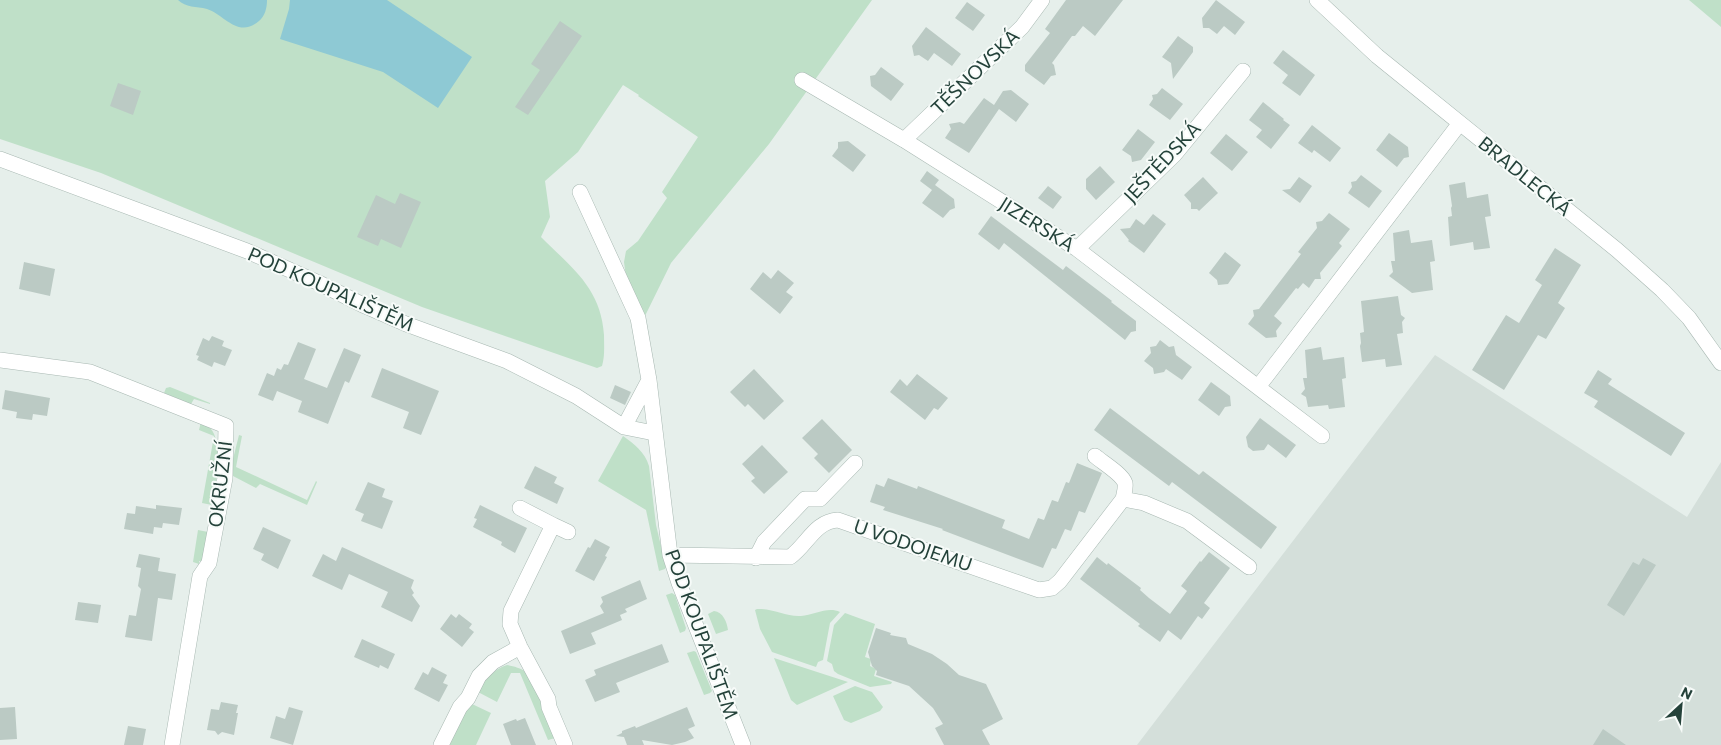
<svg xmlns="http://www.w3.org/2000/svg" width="1721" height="745" viewBox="0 0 1721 745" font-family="Commissioner,sans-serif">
	<rect width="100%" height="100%" fill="#e6efeb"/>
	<path fill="#d4dfda" d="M1435,355L1687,517L1721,462V745H1137Z"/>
	<path fill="#bfe0c8" d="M0,0H872L769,144L671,263L644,318L626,277L624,262L626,251L638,241L667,198L662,192L698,137L638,96L639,95L623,85L578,152L545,181L550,217L541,237C572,268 601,288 604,335C604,346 605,356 602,366L597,368L422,307L101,173L0,139Z
		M1689,0H1721V27Z
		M170,387L210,403V404L194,399L191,404L164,393L166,388Z
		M201,422C205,424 209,426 211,429C223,443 216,487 212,505L202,503L214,436L199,430Z
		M239,435L242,436L236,467L307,500L316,481L317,482L307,505L260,484L256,488L233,476L231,467Z
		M623,436C634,444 645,452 649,466L656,525L666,567L665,569L659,571L646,510L598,481Z
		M198,530L208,532L203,562L199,561V564L193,562Z
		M672,593L675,595L686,628L685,631L680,633L666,595Z
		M757,609C772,608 786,617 801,616C814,615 828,606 840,612L830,623L823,660L818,662L816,667L772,652L760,629L755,610Z
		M714,611C723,612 727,622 728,630L716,634L708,614Z
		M845,613L875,624L865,657L871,659L870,666L876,669L874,676L892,682L891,684L870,687L838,674L834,671L832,664L827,661L834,625Z
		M694,651L696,652L712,691L710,693L704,695L687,653Z
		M774,658L848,682L797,705L791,700Z
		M507,665C513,666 521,668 526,672C533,679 554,728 555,738L548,740L520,673H511L497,702L478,692C484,680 494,669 507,665Z
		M855,686L872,692L883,707L880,711L851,723L844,720L833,696Z
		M472,704L491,713L476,745H446L465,708Z"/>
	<path fill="#8ec9d4" d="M178,0H267C267,8 265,16 259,21C238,39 225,15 207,9C196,6 186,8 178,0Z
		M290,0H387L472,57L438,108L383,72L280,39L289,9Z"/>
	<path fill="#bbcac4" d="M1066,0H1123L1095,36L1083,26L1075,36H1072L1052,63L1054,65L1056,75L1051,76L1044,85L1025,71V65L1050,33L1045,29Z
		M1216,0L1245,22L1235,35L1224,26L1217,34L1209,28H1203L1202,18Z
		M967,2L985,15L973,31L955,18Z
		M560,21L582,36L528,115L515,107L540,70L531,64Z
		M926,27L961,54L952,66L934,53L928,61L919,55L914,56L912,46Z
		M1178,36L1193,47V52L1173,79L1171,63L1162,57Z
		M1283,50L1315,75L1300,96L1282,83L1288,75L1273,63Z
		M881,67L904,84L891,101L871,86L870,76L875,75Z
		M118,83L141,91L133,115L110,106Z
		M1162,88L1183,104L1170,120L1149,105L1153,99L1152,95L1157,94Z
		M1011,90L1029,104L1016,122L999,109L969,153L945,138L951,129L949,124L960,122L964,124L984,98L994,105L1003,91Z
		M1263,102L1284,119L1283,120L1290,125L1271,149L1256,137L1262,130L1249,120Z
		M1312,125L1341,148L1330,162L1314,150L1312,153L1298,143Z
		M1138,129L1155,142L1141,160L1132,162L1131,156L1122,150Z
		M1389,133L1408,147L1409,157L1404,158L1397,167L1376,150Z
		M1226,134L1248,152L1232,171L1210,153Z
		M848,141L866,155L853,172L832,156L838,148V142Z
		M1100,166L1115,182L1096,200L1086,189V179Z
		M927,171L939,180L935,185L954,199L955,208L950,210L943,218L922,203L932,190L920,181Z
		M1361,175L1382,191L1369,208L1348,193L1352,187L1351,182L1356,181Z
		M1203,177L1218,193L1199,211L1197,209H1191V203L1184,195Z
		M1299,177L1312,186L1300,203L1282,190L1290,189Z
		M1465,182L1467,198L1488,194L1491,216L1485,217L1490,248L1474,250L1473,242L1450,246L1448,217L1452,216L1451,208L1452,206L1449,185Z
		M1048,186L1062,197L1053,209L1038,198Z
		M400,193L421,202L401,248L381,239L378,246L357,237L376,195L395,204Z
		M1329,213L1350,229L1339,243L1342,246L1320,273L1321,279H1315L1309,288L1303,283L1298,289L1296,288L1274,316L1282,323L1276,331L1277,337L1266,338L1248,324L1254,316L1253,310L1259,309L1301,254L1298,252L1317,228L1316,222L1322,221Z
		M1153,214L1166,224L1144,253L1128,241L1129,240L1120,229L1130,228L1136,219L1144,225Z
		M991,216L1063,270L1066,266L1112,301L1111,302L1136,321V331L1131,332L1125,340L1004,243L999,250L978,234Z
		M1409,230L1411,243L1432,240L1435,261L1430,262L1433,290L1412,293L1389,276L1393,272L1391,261H1395L1393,233Z
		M1555,248L1581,265L1558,303L1565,308L1546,339L1538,335L1504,390L1472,370L1506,315L1519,323L1542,285L1535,280Z
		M1225,252L1241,265L1228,284L1218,285L1217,280L1209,273Z
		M24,262L55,269L50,296L19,289Z
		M778,270L794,283L786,292L793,297L780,314L750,289L763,272L771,279Z
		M1398,296L1401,315L1405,318L1402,322L1403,333L1397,334L1402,365L1386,367L1385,359L1362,362L1360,346L1361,343L1360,333L1364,332L1361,301Z
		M212,336L224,341L222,346L232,350L225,366L214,362L212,367L197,360L199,356L196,355L203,338L209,341Z
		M1160,340L1169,347L1174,346L1176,355L1192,367L1182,380L1166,369L1164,372L1154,374L1153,368L1144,361L1151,353L1150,347L1156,346Z
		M298,342L316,349L304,379L327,388L344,348L361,355L349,383L345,381L328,424L298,412L302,401L277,391L273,401L258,395L267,373L274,376L277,368L281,370L284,364L288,365Z
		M1321,347L1323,360L1344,357L1346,378L1342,379L1345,407L1329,409L1328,405L1308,407L1306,397L1301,394L1305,389L1303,378H1307L1305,350Z
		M382,368L439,391L421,435L403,428L409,412L371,397Z
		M754,369L784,401L764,420L748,404L745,407L730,392Z
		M1598,370L1612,379L1608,384L1685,433L1671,456L1594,407L1598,401L1584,393Z
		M917,374L948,398L938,410L934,408L925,420L890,392L900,379L907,386Z
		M1211,382L1230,396L1231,406L1225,407L1219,416L1198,400Z
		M615,385L631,392L625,405L610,398Z
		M5,390L50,398L47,416L33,414L32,420L16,418L17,412L2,409Z
		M1110,408L1199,475L1203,471L1277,527L1261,549L1172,482L1169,486L1094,430Z
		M1260,418L1296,445L1286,458L1268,444L1264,450L1253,451L1248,447L1246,437Z
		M822,419L852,450L829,473L814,458L818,454L802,438Z
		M762,445L788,472L764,494L751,481L755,478L742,464Z
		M1077,463L1102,473L1085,513L1079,511L1071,531L1065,529L1056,549L1052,548L1043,568L971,541L942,530L943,529L883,510L885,507L870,502L876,484L884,487L888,478L917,489L918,486L1005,520L1002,528L1029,539L1038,518L1044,520L1052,500L1058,502L1066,482L1069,483Z
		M535,466L557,477L554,483L564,488L557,504L524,488Z
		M368,482L385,489L382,497L393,501L382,529L361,521L364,514L355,510Z
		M156,505L182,508L179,525L163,523L162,528L154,527L153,534L124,529L127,513L135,514L136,506L156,509Z
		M480,505L527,528L515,553L501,545L502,542L473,527L477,519L474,518Z
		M263,527L291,540L278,569L261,560L264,554L253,549Z
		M595,539L610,547L605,556L607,557L594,581L575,571L588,547L590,548Z
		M342,547L414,580L411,588L414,593L412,595L420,606L412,622L381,607L388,592L349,574L342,590L312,576L323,554L336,561Z
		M1209,552L1230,568L1204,603L1210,608L1202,619L1198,616L1181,640L1168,630L1160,642L1138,626L1140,624L1080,579L1097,557L1107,565L1108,563L1141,588L1140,590L1149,598L1170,614L1187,591L1181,586L1200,561L1201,562Z
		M139,554L160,558L158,571L176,574L172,600L158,598L152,641L125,637L129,615L136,616L141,589L138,586L141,568L136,567Z
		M1643,558L1656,565L1624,616L1607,605L1633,562L1639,565Z
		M640,580L647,599L625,609L627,612L620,615L622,620L591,633L596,644L570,654L561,631L604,613L600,606L603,602L601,597Z
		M78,602L101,605L98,623L75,620Z
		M451,614L456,618L459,614L472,624L469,628L474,632L462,647L440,629Z
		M876,628L891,633L890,635L906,638L908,644L932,654L947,664L959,675L986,684L1003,719L982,730L990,745H944L935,728L943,724L933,708L909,686L876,675L877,671L872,666L868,652Z
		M362,639L395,654L388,669L380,665L379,668L354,657Z
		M662,644L669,662L616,683L620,692L595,702L585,680L596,675L594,670Z
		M432,667L447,675L443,683L448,685L439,702L414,689L423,672L428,675Z
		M221,702L238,705L236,713H238L234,735L222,732L218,735L215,731L207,730L211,709L219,710Z
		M15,707L17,739L0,740V708Z
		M289,707L303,711L293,745L270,738L276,716L285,719Z
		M687,707L695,726L688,729L694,738L685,742L672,745L642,740L644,745H627L624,737L616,736L622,733V731L635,726L636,728Z
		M525,718L536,745H511L503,724L516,719L517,721Z
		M128,726L146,729L143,745H124Z
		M1603,729L1626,745H1593Z"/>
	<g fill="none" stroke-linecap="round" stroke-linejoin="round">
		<defs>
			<path id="minor" d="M1317,0L1377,56L1617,250L1662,290L1689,318L1721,363
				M802,80L904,140L1077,249L1322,436
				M904,140L1022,27L1042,0
				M0,159L247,251L319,283L365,306L406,324L507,361L576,396L624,427L654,433
				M580,192L638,318L649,380L670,555L679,583L743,745
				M1077,249L1175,154L1243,71
				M0,360L90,372L226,426L225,478L209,563L200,576L172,745
				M1258,387L1460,123
				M624,427L649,380
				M1123,499L1144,503L1187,521L1249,567
				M520,508L553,525
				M670,555L790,557C807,545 815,521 838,520L1039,590L1052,588L1060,581L1123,499C1124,494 1126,488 1125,483C1122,474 1102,462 1095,456
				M756,558L764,542L805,499H820L855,463
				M441,745L460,707L468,698L479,676L493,662L520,647
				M565,745L549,707L548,699L520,647L510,624L511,611L553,525L568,532"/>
		</defs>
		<use href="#minor" stroke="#a8b8b2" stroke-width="16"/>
		<use href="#minor" stroke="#fff" stroke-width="15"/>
	</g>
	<g text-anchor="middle" stroke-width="4" stroke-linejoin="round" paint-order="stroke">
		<g font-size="19" fill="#24423a" stroke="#f7fbf9">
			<text transform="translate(975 72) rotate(-44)" y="7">TĚŠNOVSKÁ</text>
			<text transform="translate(1162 162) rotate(-47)" y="7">JEŠTĚDSKÁ</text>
			<text transform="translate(1525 176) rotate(39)" y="7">BRADLECKÁ</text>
			<text transform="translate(1037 224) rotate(32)" y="7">JIZERSKÁ</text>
			<text transform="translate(331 289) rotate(24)" y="7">POD KOUPALIŠTĚM</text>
			<text transform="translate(220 484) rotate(-83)" y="7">OKRUŽNÍ</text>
			<text transform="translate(913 545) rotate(19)" y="7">U VODOJEMU</text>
			<text transform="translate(702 634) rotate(70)" y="7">POD KOUPALIŠTĚM</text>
		</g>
	</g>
	<g transform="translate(1681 705) rotate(26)" stroke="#f7fbf9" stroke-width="4" paint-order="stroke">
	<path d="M0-4L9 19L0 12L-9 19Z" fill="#24423a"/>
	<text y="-8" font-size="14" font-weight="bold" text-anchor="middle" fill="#24423a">N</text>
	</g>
</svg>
